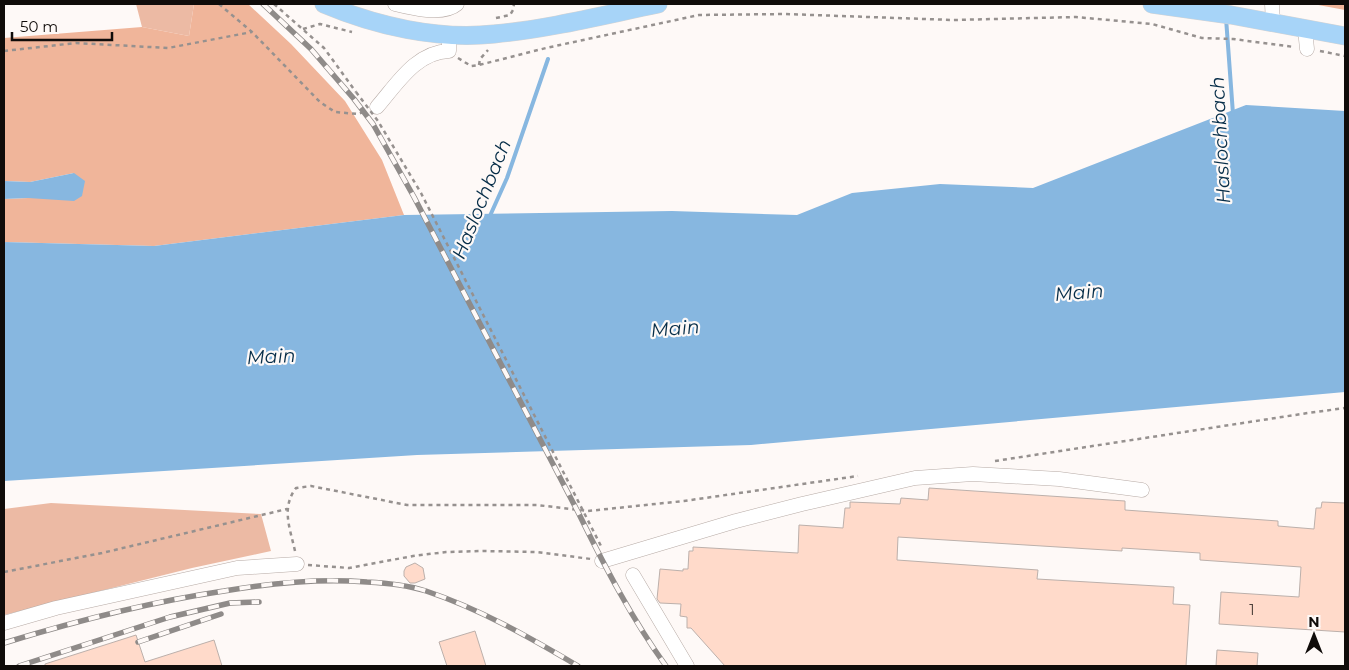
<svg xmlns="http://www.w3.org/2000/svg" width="1349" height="670" viewBox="0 0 1349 670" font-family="Montserrat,sans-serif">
	<rect width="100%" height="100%" fill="#fef9f7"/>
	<path fill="#ecbaa4" d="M136,4H194L189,36L142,27Z
		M51,503L261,514L271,551L192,568L4,615V509Z"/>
	<path fill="#f0b59a" d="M194,4H248L291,44L345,101L382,160L404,215L154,246L4,242V199L28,198L74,173L30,182L4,181V38L142,27L189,36Z
		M1313,4H1345V10Z"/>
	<path fill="#87b7e0" d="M1246,105L1345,111V392L751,445L417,455L4,481V242L154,246L404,215L672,211L797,215L852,193L940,184L1033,188Z
		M74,173L85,181L82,196L74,201L28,198L4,199V181L30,182Z"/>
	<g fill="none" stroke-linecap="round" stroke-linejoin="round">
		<path stroke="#87b7e0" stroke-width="4" d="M1226,18L1233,114
			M489,218L507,178L548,59"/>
	</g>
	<path fill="#ffdaca" stroke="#bcb0ab" d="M929,488L1125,501V510L1278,521V526L1314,529L1316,508H1321L1322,502L1345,503V632L1219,624L1221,592L1299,597L1301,567L1200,560V553L1122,548V551L898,537L897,560L1038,570L1037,579L1174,587L1173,604L1190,605L1186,666H725L691,628H687V617L680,616L681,604L660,603L657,599L660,569L683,571V569H688L689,551H693V547L798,553L799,525L843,528L845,508H850V502L900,504L901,498L928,500Z
		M415,563L423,568L425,579L415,583H410L404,576V571L406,567Z
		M475,631L486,666H447L439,642Z
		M136,635L145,662L214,640L222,666H45V664Z
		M1217,650L1258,653L1257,666H1216Z"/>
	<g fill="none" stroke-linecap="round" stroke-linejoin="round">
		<defs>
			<path id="minor" d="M395,4C411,8 443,16 457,4
				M1272,4L1273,23
				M1305,29L1307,49
				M377,107C397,84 416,52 449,51V35
				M602,561L736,521L802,504L915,478L973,474L1059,479L1142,490
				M633,575L687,666
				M4,623L56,608L237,568L297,564"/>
			<path id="major" d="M324,4C376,26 437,40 494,34C549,29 604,15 658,4
				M1152,4L1231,15L1345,36"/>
		</defs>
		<use href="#minor" stroke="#b7aba6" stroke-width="15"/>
		<use href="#major" stroke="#d4d3d3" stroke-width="19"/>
		<path stroke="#96918f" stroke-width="2.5" stroke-dasharray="4 4" stroke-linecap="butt" d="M219,4L252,32L320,102L335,112L358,114L366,111
			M274,4L324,48L356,92
			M496,18L510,15L513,10L514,4
			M303,29L320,24L352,32
			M4,51L76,43L168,48L252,32
			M1320,51L1345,56
			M458,58L471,66L479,65L546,48L699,15L785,14L953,20L1076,17L1152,24L1202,38L1233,39L1294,47
			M479,65L480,59L488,50
			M995,461L1308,413L1345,408
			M295,551C290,528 281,508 296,488L311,486L407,505H537L588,511L684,501L858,476
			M308,565L349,568L413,556L446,552L483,551L536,552L591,559
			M4,572L102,553L287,509"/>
		<use href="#minor" stroke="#fff" stroke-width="14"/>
		<use href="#major" stroke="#a7d4f8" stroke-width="18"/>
		<defs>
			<path id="rail" d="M263,4L311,49L354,99L373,124L414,197L579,514C605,567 632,619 666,666
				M138,642L221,614
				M4,643C76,621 149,602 224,591C271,583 319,578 367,582C387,583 407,585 426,591C480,609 529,637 578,666
				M19,666L170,617L230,603L259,602"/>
		</defs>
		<use href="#rail" stroke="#8f8b89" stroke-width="5.5"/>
		<use href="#rail" stroke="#fef9f7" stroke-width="4" stroke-dasharray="11" stroke-linecap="butt"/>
		<path stroke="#96918f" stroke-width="2.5" stroke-dasharray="4 4" stroke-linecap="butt" d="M356,92L378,121L421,193L602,548"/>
	</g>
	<g text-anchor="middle" stroke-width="4.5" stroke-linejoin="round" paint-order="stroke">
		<g font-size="15" fill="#4c403a">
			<text x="1252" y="615">1</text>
		</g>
		<g font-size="19" font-style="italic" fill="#062d48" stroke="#fef9f7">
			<text transform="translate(1220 140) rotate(-93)" y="7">Haslochbach</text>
			<text transform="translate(481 199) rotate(-68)" y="7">Haslochbach</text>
			<text transform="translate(1079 292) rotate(-5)" y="7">Main</text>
			<text transform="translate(675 328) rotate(-5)" y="7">Main</text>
			<text transform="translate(271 356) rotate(-3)" y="7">Main</text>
		</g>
	</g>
	<rect width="1349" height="670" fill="none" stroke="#100c0a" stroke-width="10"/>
	<g transform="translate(1314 635)" stroke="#fef9f7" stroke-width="4" paint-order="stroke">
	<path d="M0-4L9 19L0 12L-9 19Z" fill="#100c0a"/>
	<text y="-8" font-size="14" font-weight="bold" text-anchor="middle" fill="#100c0a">N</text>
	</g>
	<path d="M12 32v8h100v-8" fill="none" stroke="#100c0a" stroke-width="2.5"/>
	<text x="20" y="32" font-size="15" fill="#100c0a" stroke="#fef9f7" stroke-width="4" paint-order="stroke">50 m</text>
</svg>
